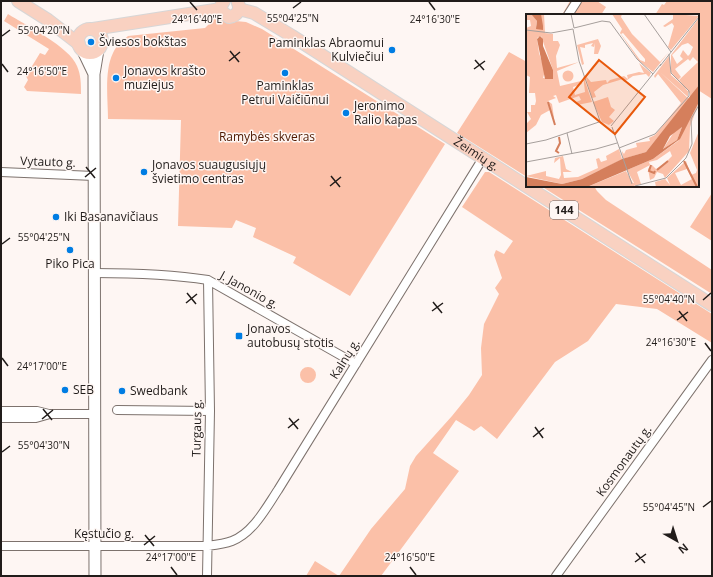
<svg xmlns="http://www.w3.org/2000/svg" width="713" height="577" viewBox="0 0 713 577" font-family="'Open Sans',sans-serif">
	<rect width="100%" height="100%" fill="#fef6f3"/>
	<path fill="#fbc0a8" d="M570,1H597L606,7L601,15H562Z
		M667,1H712V99L698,90V15H655L662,4L664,5Z
		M8,14C25,25 70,47 77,66C81,75 81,84 81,94L27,91L24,87L28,80L26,76L40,53L45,55L49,49L4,21Z
		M214,19L246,22L262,29L445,144L350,296L293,263L296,257L253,237L256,228L236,220L232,228L178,226L181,120L108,119C108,100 104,71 113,53C116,46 122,41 128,36L205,28Z
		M509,52L527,62V177L457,133Z
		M485,172H489L712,314V343L657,309L616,304L588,341L555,362L497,439L481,426L474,431L456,420L433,453L459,471L381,576H306L315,561L339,576L371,529L405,489L410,466L416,456L452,416L469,395L482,375L481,348L484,324L499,294L495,288L502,278L494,255L496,250L504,254L513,241L462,207Z
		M541,186H594L597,191L606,200L712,270V294Z
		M712,193V241L690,227Z
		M300 375a8 8 0 1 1 16 0a8 8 0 1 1-16 0Z"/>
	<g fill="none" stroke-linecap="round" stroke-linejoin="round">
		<defs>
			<path id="minor" d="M568,15L577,1
				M1,172L94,176
				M95,273C133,273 170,274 208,280L356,364
				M117,410L210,411
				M1,411H37L49,414
				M1,418H36L50,414H96
				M1,546H207C215,545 224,544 232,541C253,533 266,508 278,490L483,158
				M207,576L210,411L208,280
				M556,576L712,360"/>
			<path id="secondary" d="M83,51L94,74
				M95,576L94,74L98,50"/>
			<g id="primary">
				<path d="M18,1L48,20L79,44"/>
				<path d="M224,1L221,6L222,12L229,17C237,16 241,10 238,3"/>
				<path id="s1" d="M239,9L254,13L292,36L712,305"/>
				<circle cx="90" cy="41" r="12"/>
				<path d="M93,29L221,9"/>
			</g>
		</defs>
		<use href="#minor" stroke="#7d726d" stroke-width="10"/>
		<use href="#secondary" stroke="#7d726d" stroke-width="13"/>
		<use href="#primary" stroke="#d7d6d6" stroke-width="14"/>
		<use href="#minor" stroke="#fff" stroke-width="8"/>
		<use href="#secondary" stroke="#fff" stroke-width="11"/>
		<use href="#primary" stroke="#f9d1c1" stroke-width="12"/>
	</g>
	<path fill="none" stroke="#211c1a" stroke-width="1.5" d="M190,2L197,10M429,2L435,10M293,8L301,2M2,36L10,30M230,51L239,62M475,60L484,70M229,61L240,52M2,64L8,72M474,69L485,61M86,167L95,178M331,176L340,187M85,177L96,168M330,186L341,177M2,244L10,238M187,293L196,304M703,300L711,293M433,302L442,313M186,303L197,294M432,311L443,303M679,311L687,321M677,320L688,312M705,343L711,351M2,358L8,366M43,409L52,420M289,418L298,429M42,419L53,410M535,427L543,438M288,428L299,419M533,437L544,428M2,452L10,446M703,507L711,501M145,535L154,546M144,545L155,536M636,553L645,563M635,562L646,554M171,567L177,575M410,567L416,575"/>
	<g fill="#007de3" stroke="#fef6f3" stroke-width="1.5">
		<circle cx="91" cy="42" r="4"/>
		<circle cx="392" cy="50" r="4"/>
		<circle cx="285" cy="73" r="4"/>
		<circle cx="116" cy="78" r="4"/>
		<circle cx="346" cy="113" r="4"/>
		<circle cx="144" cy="172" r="4"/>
		<circle cx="56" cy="217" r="4"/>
		<circle cx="70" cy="250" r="4"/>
		<rect x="235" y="332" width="8" height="8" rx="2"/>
		<circle cx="65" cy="390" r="4"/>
		<circle cx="122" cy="391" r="4"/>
	</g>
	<g text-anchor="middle" stroke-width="3" stroke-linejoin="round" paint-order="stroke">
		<rect fill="#fef6f3" stroke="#635d5b" stroke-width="1" x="550" y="201" width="28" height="18" rx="3"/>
		<g font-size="11" font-weight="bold" fill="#211c1a">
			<text x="564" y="214">144</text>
		</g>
		<g font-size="12" fill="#211c1a" stroke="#fef6f3" text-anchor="start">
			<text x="99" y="46">Šviesos bokštas</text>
			<text x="384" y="47" text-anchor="end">Paminklas Abraomui<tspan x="384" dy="14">Kulviečiui</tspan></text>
			<text x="124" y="75">Jonavos krašto<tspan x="124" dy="14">muziejus</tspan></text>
			<text x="285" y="90" text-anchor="middle">Paminklas<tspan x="285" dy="14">Petrui Vaičiūnui</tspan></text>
			<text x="354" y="110">Jeronimo<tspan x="354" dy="14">Ralio kapas</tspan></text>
			<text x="152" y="169">Jonavos suaugusiųjų<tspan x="152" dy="14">švietimo centras</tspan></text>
			<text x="64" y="221">Iki Basanavičiaus</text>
			<text x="70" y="268" text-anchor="middle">Piko Pica</text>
			<text x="247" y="333">Jonavos<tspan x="247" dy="14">autobusų stotis</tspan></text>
			<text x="73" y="394">SEB</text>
			<text x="130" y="395">Swedbank</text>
		</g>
		<g font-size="12" fill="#4f1900" stroke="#fef6f3">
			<text x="267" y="141">Ramybės skveras</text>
		</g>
		<g font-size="12" fill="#211c1a" stroke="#fef6f3">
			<text dy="4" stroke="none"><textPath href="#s1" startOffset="279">Žeimių g.</textPath></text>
			<text transform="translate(48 162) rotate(2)" y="4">Vytauto g.</text>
			<text transform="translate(249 290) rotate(29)" y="4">J. Janonio g.</text>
			<text transform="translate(345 359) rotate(-58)" y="4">Kalnų g.</text>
			<text transform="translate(197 428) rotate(-89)" y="4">Turgaus g.</text>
			<text transform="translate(624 461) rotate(-54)" y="4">Kosmonautų g.</text>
			<text x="104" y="538">Kęstučio g.</text>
		</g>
	</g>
	<g transform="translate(526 14)">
		<rect width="173" height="173" fill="#fef6f3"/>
		<path d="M0,0H6L11,7L10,14L15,0H18L19,19L27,20V27H32L34,31L30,42L31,54L53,48L31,57L34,72L55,67L56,70L47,73L49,81L59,78L57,61L66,88L51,91L50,88L55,86L53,82L33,89L30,81L27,82L30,84L22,87L26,90L29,111L24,96L15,101L10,111L0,119V110L5,105L1,98H5V91H9L10,87L9,79H3L4,63L0,61V14L5,12L4,6H0ZM15,22L27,56V65L17,64L19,57L13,39L11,24ZM86,0H96L95,3L106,20L134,48L143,38L127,58L113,47L94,19L96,15ZM97,19L119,45V48L114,46L95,20ZM147,0L173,2L145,36L142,33L148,12L146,9L139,13L137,12L147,5ZM173,4V71L164,84V80L153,66L172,48L167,43L164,47L162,45L149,55L155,63L152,66L145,58V41ZM162,29L167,33L164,40L162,42L157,36L154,42L157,45L151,50L146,41L156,31ZM72,25L75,32L72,40H68L69,29L68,33L65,32L67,29L59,31V34L54,33L58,50L56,51L51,31ZM143,42L145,61L162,76V83L134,58L163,85L120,138L97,145L96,137L98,140L100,136L111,133L110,129L124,127L123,124L129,121L155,89L132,60L129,64L128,62ZM113,49L125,59L123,63L120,60L107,62L98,68L97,65L77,71L68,78L70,83L66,84L59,61L65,68L80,66L81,69L84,66L98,62L102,65L101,61L113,58L118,59ZM36.5 62a5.5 5.5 0 1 1 11 0a5.5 5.5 0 1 1-11 0ZM82,83L85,93L89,96L83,103L88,107L83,111L76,108L67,88ZM173,88L164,113L163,137L139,164L137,160L131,158L128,164L124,166L122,155L126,151L130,155L140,148L146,142L144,137L131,146L123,148L124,151L111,158L115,170L104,173H61L100,157L107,169H108L101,156L127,145L152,127ZM156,113L151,126L137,135L148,118ZM173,117V173H130L129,168L139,165L144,171L141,164L160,147L165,161L170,159L171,156L164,139ZM161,155L166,165L155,171L149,159ZM93,135L96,145L79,154L77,158L74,156L56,165L36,170L0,162L20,157V162L33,165L35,161L34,144L28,149L29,144L37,142L40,155L46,158H37L38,164L52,163L72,154L70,145L73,144L75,148L81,146L80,142Z" fill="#fbc0a8" fill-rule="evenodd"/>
		<path d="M15,0L17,12V16L10,15L11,7L6,1ZM14,22L17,25V32L27,56V65H19L11,25ZM173,71V88L154,125L127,145L61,173H0V163L36,170L56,165L96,145L120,138ZM156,113L151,126L137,135L144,122Z" fill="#d57f5c" fill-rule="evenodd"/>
		<path fill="none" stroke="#d57f5c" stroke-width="2" d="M22,88L29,111M33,123L34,129L30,137L33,139M158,147L171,173M125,151L123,157L128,159L129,157M131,156L142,147"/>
		<path fill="none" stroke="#a69f9c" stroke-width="1" d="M45,0L48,14M118,0L145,38M48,14L76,7L84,8L111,45L127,60M47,15L53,47L74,107M0,16L25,19L47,15M134,52L173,3M85,112L135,50M86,113L106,170M41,119L46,140M0,130L20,126L73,108M93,134L129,120L163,82V77L145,59L143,40M0,148L70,135L91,129M109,172L140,164L160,144L166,130L165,105L173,91"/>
		<path fill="#e8590c" fill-opacity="0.15" stroke="#e8590c" stroke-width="2" d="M73,46L119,83L89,120L43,83Z"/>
		<rect width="173" height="173" fill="none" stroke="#211c1a" stroke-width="2"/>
	</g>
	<g font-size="10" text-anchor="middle" fill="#211c1a" stroke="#fef6f3" stroke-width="3" stroke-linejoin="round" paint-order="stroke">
		<text x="293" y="22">55°04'25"N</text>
		<text x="197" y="23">24°16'40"E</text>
		<text x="435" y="23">24°16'30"E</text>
		<text x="44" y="34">55°04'20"N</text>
		<text x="42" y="75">24°16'50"E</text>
		<text x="44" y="241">55°04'25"N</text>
		<text x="669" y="303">55°04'40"N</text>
		<text x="671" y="346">24°16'30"E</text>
		<text x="42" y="370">24°17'00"E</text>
		<text x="44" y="449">55°04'30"N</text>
		<text x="669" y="511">55°04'45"N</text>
		<text x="171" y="561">24°17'00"E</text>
		<text x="410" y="561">24°16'50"E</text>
	</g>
	<rect width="713" height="577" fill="none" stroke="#211c1a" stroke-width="4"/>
	<g transform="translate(677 541) rotate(141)" stroke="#fef6f3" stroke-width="3" paint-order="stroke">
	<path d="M0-3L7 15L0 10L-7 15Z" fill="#211c1a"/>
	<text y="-6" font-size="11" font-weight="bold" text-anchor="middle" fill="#211c1a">N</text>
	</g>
</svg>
